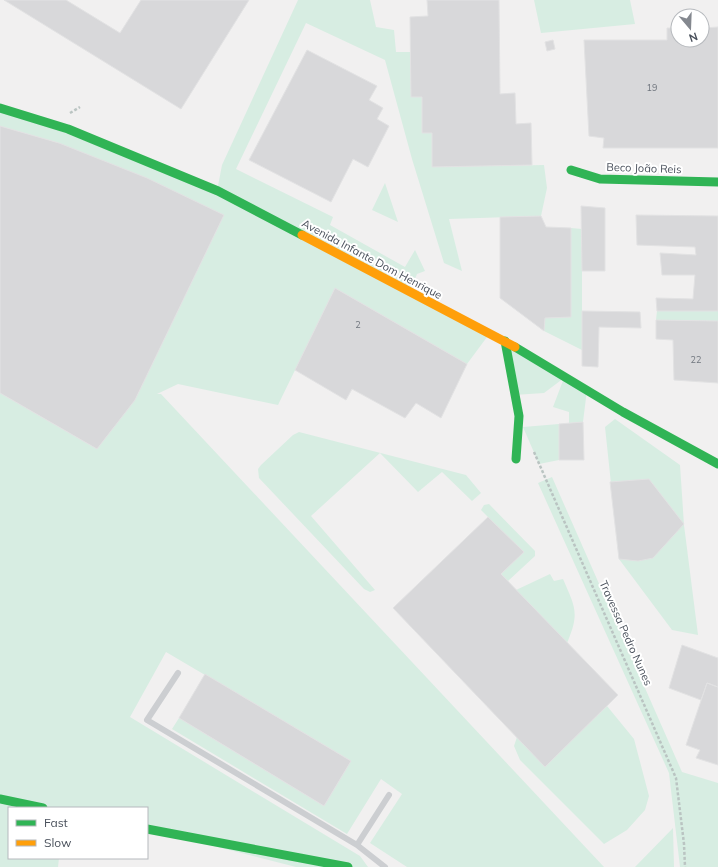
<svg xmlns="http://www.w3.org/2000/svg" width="718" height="867" viewBox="0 0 718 867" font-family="Mulish,sans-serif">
	<rect width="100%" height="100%" fill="#f1f0f0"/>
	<path fill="#d7ede2" d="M298,0H370L376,27L394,30L396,52H410L411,97H422V133H432V167L544,165L547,188L541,216L449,219L462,271L444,263L412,159L385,60L306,23L236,169L333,217L330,225L405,267L415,250L425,271L417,274L409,293L490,333L467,364L335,288L278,405L178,384L157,394H161L604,867H407L370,843L402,794L381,779L347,834L172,729L179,718L324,806L351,761L166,652L130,717L360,856L368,867H296L147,829V808H9V858H59L58,867H0V393L97,449L114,427L59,143L0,126V108L217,191L222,165Z
		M534,0H630L635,24L541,33Z
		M385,183L398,222L372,210Z
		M571,228L582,229V350L544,331L545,318L571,317Z
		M657,311H718V321L656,320Z
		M505,341L587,390L583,422L569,423V412L553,407L564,378L544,393L514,395Z
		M615,419L680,465L684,525L698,635L672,630L619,559L605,427Z
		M559,424V460L539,464L523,427Z
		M299,432L466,475L481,493L472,501L442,472L418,492L380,453L311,516L375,590L370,592L364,589L259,478L258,469L261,465L293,435Z
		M552,477L682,772L718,783V867H680L669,773L538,483Z
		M489,504L535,551V556L508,581L501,574L523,552L481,510L484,505Z
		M550,574L554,581L563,579C575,607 580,613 567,643L516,590Z
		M607,706L634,739L649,796L645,810L627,830L604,844L520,760L514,746L517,737L545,766Z
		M673,828L674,867H635Z"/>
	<path fill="#d8d8da" stroke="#e2e2e3" d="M4,0H66L120,33L141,0H249L181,109Z
		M427,0H499L500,94L515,93L516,124L531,123L532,165L432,167V133H422V97H411L410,17L428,16Z
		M718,27V148H603L604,138L589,136L584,40H667V28H678V40H702V28Z
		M553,40L555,49L547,51L545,42Z
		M307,50L377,86L369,100L383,108L377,119L389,126L368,167L353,159L331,202L249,160Z
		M0,126L59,143L147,178L224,215L135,400L97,449L0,393Z
		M581,206L605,208V271H582Z
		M636,215L718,216V311H657L656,298L693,299L695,275H662L660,253L696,255L695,247L637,245Z
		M541,216L546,227L571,228V317L545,318L544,331L500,298V217Z
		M335,288L467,364L441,418L416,403L405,418L352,389L346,400L295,370Z
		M582,311L640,312L641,328L599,327L598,367L582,366Z
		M656,320L718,321V383L674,380L673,340L656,339Z
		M583,422L584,460H559V424Z
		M649,479L684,524L653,558L638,561L619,559L610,482Z
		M488,517L524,552L501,574L618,695L545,767L393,608Z
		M682,645L718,658V687L707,683L701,700L669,688Z
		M205,674L351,761L324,806L179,718Z
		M707,683L718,687V765L696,758L700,750L686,745Z"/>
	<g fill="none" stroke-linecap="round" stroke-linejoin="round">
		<path stroke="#bac4c2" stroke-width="2.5" stroke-dasharray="3 2" stroke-linecap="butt" d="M70,113L80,107
			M534,452L676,778L684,844L685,867"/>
		<path stroke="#ccced1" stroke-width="6" d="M178,673L147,720L357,845L385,867
			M357,845L389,795"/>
		<path stroke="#30b455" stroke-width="9" d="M0,108L68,129L218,191L302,235
			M571,170L600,179L718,182
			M505,341L519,416L516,459
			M515,347L623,412L718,464
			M0,799L43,808
			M147,829L348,867"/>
		<path stroke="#ff9f0a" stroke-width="9" d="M302,235L515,347"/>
	</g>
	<g text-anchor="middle" stroke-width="4" stroke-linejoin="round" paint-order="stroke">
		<g font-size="9" fill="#6e747c">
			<text x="652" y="91">19</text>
			<text x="358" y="328">2</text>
			<text x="696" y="363">22</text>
		</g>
		<g font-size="11" fill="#49505b" stroke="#fff">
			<text transform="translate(644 168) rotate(2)" y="4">Beco João Reis</text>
			<text transform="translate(372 259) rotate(28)" y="4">Avenida Infante Dom Henrique</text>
			<text transform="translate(626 633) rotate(66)" y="4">Travessa Pedro Nunes</text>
		</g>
	</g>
	<rect x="8" y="807" width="140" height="52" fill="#ffffff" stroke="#b6b9bd"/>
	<rect x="16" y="820" width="20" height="6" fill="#30b455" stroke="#b6b9bd"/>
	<text x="44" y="827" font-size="12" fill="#49505b">Fast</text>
	<rect x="16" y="840" width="20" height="6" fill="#ff9f0a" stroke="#b6b9bd"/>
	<text x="44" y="847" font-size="12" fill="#49505b">Slow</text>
	<g transform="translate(690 28) rotate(161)"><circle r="19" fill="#ffffff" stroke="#b6b9bd"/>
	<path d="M0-3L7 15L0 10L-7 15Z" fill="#84888f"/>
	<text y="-6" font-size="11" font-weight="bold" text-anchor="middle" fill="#49505b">N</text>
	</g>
</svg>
